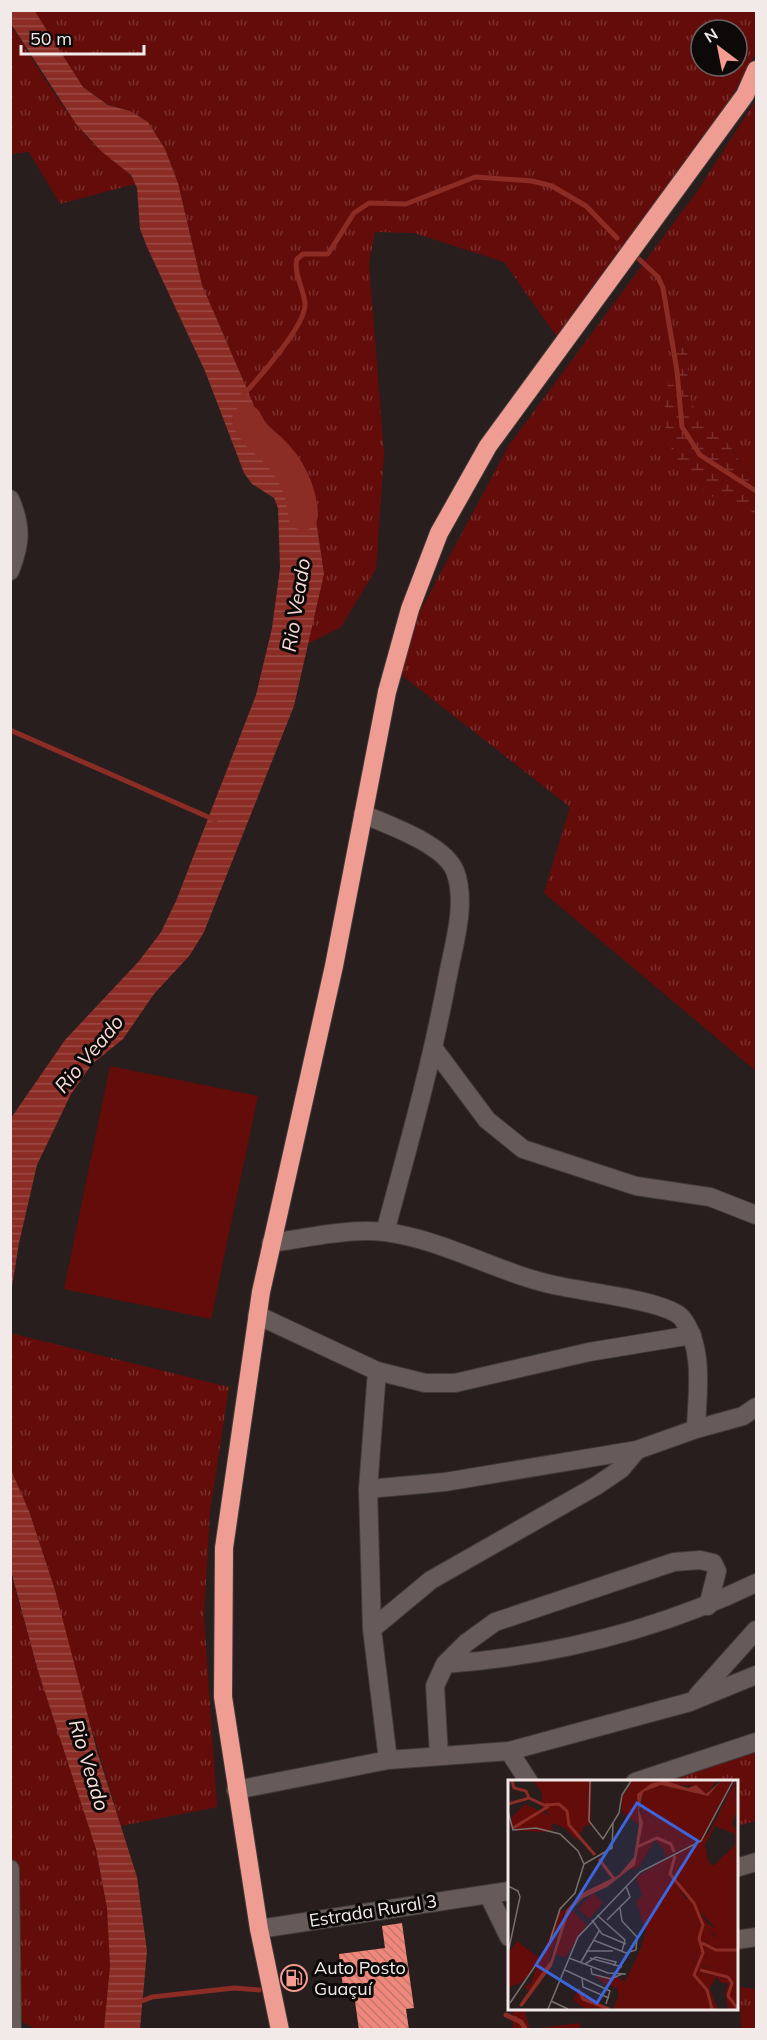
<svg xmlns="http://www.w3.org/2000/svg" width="767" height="2040" viewBox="0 0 767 2040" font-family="Mulish,sans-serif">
	<defs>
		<pattern id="grass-tufts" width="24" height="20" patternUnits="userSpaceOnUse" patternTransform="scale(1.5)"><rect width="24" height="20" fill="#640c0a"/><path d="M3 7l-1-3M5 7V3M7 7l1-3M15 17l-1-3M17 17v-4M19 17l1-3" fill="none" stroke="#7b302e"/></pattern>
		<pattern id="wetland-marsh" width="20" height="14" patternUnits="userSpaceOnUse" patternTransform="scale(1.5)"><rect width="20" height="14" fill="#640c0a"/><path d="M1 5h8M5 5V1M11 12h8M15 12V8" fill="none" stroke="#7b302e"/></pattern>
		<pattern id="water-rules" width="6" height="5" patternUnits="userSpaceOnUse" patternTransform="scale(1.5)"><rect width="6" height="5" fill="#8b2c25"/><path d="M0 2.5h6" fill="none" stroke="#9c4b45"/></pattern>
		<pattern id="building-back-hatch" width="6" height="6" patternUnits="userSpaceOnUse" patternTransform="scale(1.5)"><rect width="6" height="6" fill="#ef877a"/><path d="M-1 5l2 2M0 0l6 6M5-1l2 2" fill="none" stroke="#c5776d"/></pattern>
	</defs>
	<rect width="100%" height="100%" fill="#271e1d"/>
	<path fill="url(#grass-tufts)" fill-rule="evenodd" d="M34,11H756V53L721,116L557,337L504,262L414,233L375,232L369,263L384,454L376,569L341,627L308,644L324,574L316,520L307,494L282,464L260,430L253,403L202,285L178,183L165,149L148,122L130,111L109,105L83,87ZM701,30H737V66H701Z
		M10,24C34,61 58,103 86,136C101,154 125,162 135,184L60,204L29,152L11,154Z
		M756,100V472L744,469C739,461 735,451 729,445C713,427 699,422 689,398C683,383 693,363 684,342L673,348L675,364L667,390L756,520V1071L544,893L570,807L399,673L417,617L509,445L698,190Z
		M10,1333L229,1387L210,1512L204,1616L217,1807L121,1826L72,1662L55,1590L29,1511L11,1470Z
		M10,1571L38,1671L96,1849L107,1908L110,1966L104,2029H35L11,2015Z
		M756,1737V1821L736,1826V1782H640Z
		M740,1987L756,1989V2029H741Z
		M513,2009H524L530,2029L580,2023L581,2029H513Z"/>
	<path fill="url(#wetland-marsh)" d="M678,338L684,342C693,364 683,380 689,396C698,422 714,427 729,445C735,452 739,462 744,469L756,472V520L707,494L687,475L666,439L664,412L669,376L675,364L674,342Z"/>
	<path fill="#640c0a" d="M110,1066L258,1096L211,1319L64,1289Z"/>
	<path fill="url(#water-rules)" d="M34,10L83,87L108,105L130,111L148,122L165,149L178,183L202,285L253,403L260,430L282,464L307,494L316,520L324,574L294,706L204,932L190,955L154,994L123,1039L92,1064L71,1094L37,1165L19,1243L11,1293V1118L65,1040L139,961L161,932L176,901L256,695L272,628L280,568L278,508L274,498L252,484L244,473L205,371L147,247L140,229L137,188L131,175L101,151L76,124L11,24V11Z
		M11,1470L29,1511L55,1590L97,1751L137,1877L147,1951L140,2029H104L110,1966L107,1908L96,1849L38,1671L11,1571Z"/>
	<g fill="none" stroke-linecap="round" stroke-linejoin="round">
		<path stroke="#8b2c25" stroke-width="5" d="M639,259L658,277L663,288L677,371L682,427L700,455L756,491
			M243,395C258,379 306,325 305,304C304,289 293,273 297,259L303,254H328L354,213L369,203L406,204L475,177L532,181L552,186L586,206L617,238
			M10,730L215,820
			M139,2002L152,1997L234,1988L259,1990
			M506,2015L521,2022L526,2030"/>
		<path stroke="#8b2c25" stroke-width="30" d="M247,420C253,434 261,439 271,448C290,466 302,490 303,515"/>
	</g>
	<path fill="url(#building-back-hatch)" d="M402,1923L414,2008L406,2009L409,2030H359L354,1994L344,1996L339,1954L385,1948L382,1926Z"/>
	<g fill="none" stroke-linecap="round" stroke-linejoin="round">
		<defs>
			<path id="street" d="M10,499C22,527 21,543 10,571
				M363,814C388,825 444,844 455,871C467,902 454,944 448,975C432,1062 408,1147 385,1232
				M434,1049L487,1120L523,1149L636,1186L710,1197L756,1215
				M271,1243C307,1238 348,1228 385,1232C447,1240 502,1276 564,1287C587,1292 668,1301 682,1318C705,1348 697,1394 696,1429
				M257,1315L377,1371L425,1383H455L589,1352L692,1335
				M377,1371L368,1489L372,1629L388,1760
				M368,1489L445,1482L637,1450L696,1429L743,1416L756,1407
				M372,1629L431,1580L596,1486L621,1469L637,1450
				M445,1664C554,1656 658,1630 756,1583
				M697,1696L756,1630
				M509,1751L529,1782
				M439,1755L435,1686L445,1664L466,1643L495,1622L674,1562L700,1560L713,1563L717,1571L708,1606
				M635,1782L756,1742
				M236,1790L388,1760L509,1751L690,1702L756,1675
				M736,1868L756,1862
				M10,1869L12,2030
				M488,1894L509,1937
				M259,1929L509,1891
				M736,1940L756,1937"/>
			<path id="highway" d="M280,2030L259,1929L223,1697L224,1548L261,1292L334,966L387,692L410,609L439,533L488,446L745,95L756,70"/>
		</defs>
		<use href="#street" stroke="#423a39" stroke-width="20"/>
		<use href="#highway" stroke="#423a39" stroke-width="20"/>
		<use href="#street" stroke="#665b59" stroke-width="18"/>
		<use href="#highway" stroke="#ef9d92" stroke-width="18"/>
	</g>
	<defs>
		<symbol id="fuel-ring" viewBox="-11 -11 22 22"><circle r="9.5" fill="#0d0909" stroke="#f59c91" stroke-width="1.5"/><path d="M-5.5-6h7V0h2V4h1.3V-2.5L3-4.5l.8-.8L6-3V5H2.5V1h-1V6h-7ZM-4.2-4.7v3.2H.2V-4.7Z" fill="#f59c91"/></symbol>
	</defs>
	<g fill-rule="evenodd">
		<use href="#fuel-ring" x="279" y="1963" width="30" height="30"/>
	</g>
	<g text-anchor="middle" stroke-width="6" stroke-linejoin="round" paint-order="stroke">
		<g font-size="18" fill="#f1eae9" stroke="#0d0909">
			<text transform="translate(373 1911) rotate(-9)" y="6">Estrada Rural 3</text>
		</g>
		<g font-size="18" fill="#f1eae9" stroke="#0d0909" text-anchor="start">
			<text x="314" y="1974">Auto Posto<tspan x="314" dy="21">Guaçuí</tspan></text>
		</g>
		<g font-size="20" font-style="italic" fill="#f9ddd8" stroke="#0d0909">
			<text transform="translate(296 605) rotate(-81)" y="7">Rio Veado</text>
			<text transform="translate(89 1054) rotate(-50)" y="7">Rio Veado</text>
			<text transform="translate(89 1765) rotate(73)" y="7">Rio Veado</text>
		</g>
	</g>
	<g transform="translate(508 1780)">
		<rect width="230" height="230" fill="#271e1d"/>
		<path d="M26,1H84L83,45L76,46L69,60L57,48L44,43V52L11,51L2,46L4,37L17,24L42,36L33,26L34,13ZM124,1H209L198,14L186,6L144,3L129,18L131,45L114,32V18ZM213,1H225L196,57L157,78L156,69L147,60L131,87L122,90L129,78L135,12L153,5L200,16ZM227,1L229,31L224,44L230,51L229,229H220L217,213L221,203H213L209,197L201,208L210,229H105L111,215L109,208L96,204L87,196L110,197L117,202L132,170L138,152L128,121L134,116L128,97L201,53ZM207,46L227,54V65L205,86L200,81L197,65ZM166,84L165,97L182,108L179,120L161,98ZM191,131L210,150L207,158L200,149L194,158L205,167L223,171H210L197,165L199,174L192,186L205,187L218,199L196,193L185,183L190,172V151L183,132ZM63,129L79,145L57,178L48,174L58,137ZM52,130L57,131L40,185L21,211L16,207L23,203L30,184L14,202L0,208V174L9,161L32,179ZM70,208L74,215L87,221L89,218L92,224L103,229L76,228L65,220Z" fill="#640c0a" fill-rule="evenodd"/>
		<path d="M166,84L165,98L181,107L185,123L164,103L160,91ZM189,129L200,144L210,149L212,160L200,149L195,160L208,168L224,170L208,171L197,165L199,174L192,186L208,188L218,195L216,200L184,187L190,172V151L183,132Z" fill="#640c0a"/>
		<path d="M85,113L95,123L81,139L70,129Z" fill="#640c0a"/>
		<path d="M158,1L180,8L188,5L198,14L213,1L200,16L153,5L135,12L131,30L135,43L127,85L99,107L75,118L61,132L44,186L14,227L11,225L43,180L58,130L74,113L111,95L126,77L131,44L129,14L144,3Z" fill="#8b2c25"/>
		<path fill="none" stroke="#8b2c25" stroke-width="3" d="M4,1L6,8L18,11L21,18M0,24L21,18L36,25L51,24L59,31L61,45L87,75M5,48L41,26M129,67L149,58L163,64L166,72M167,76L162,94L186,123L195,145L191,158L195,173L186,195L199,210L204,229M91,79L106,99M194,163L208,170H230M192,190L220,197L224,203L220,216L230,229M70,209L75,219L101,229"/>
		<path fill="none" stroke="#78706f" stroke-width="1.5" d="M82,1L81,41L95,59L111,33L114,15L123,1M0,31L5,50L28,48L52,54L70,71L76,84M0,106L10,111L12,117L0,173M89,135L117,160L114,171M84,140L94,154L118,164M99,140L122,117L118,106M85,160L118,173L128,170L129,157L114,141L112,128M78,171H105M61,178L100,193L118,194M82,178L114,187M73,182L91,151M77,184L88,177L108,182L106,186M83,188L84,194L103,199L114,194M57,190L102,211L98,224M74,198L75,207L101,218M43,221L60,229M2,223L40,167L52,129L67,113L76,84L104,68L105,43M40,229L70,157L132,92L193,61L225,1"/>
		<path fill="#3d65db" fill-opacity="0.15" stroke="#3d65db" stroke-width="3" d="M129,23L190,61L89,223L28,185Z"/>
		<rect width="230" height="230" fill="none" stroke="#f1eae9" stroke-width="3"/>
	</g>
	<rect width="767" height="2040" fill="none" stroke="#f1eae9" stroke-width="24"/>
	<g transform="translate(719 48) rotate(328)"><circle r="28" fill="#0d0909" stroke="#686363" stroke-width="1.5"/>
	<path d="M0-4.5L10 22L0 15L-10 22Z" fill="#f59c91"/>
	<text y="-9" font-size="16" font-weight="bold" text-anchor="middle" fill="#f1eae9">N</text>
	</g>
	<path d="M21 45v9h123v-9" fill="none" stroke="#f1eae9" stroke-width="3"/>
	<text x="30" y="45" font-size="18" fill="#f1eae9" stroke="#0d0909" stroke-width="4.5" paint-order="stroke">50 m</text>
</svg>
